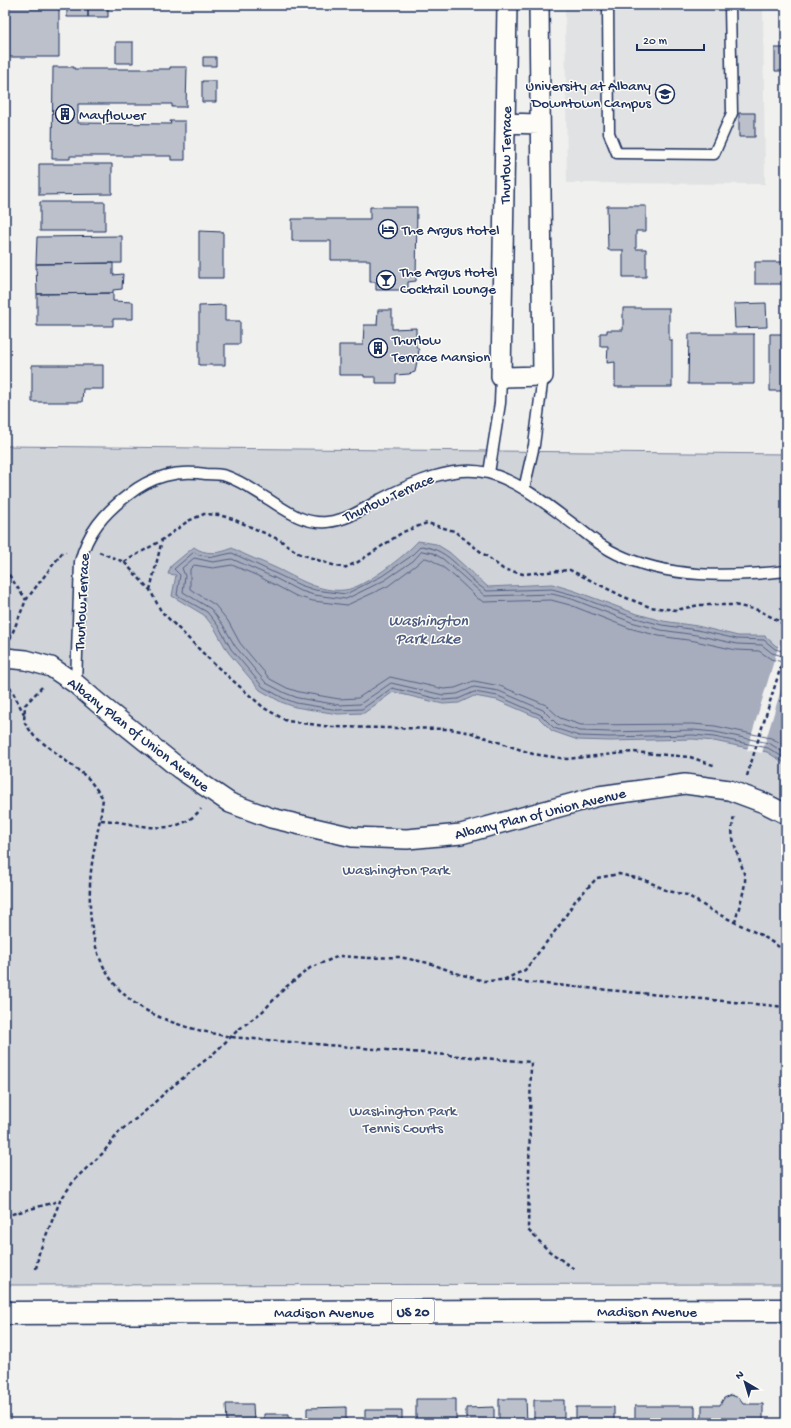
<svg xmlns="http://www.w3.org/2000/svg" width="791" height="1428" viewBox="0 0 791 1428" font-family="'Gochi Hand',sans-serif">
	<rect width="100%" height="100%" fill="#f0f0ee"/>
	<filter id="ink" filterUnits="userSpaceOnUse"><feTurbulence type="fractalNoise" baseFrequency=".025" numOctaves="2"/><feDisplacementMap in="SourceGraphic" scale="8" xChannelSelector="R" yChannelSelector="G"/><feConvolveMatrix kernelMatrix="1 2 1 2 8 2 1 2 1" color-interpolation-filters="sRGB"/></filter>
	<g filter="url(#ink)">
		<path fill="#e0e2e3" d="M565,5H763L765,184L567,183Z"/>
		<path fill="#d0d3d8" stroke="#76819b" d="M5,446L786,454V1284L5,1285Z"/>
		<path fill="#a7adbd" stroke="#6f7b97" d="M418,541L436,544L449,552L488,587L552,584L575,591L634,613L663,621L697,626L738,636H765L776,646L786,648V764L767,752L714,741L693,739L610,741L578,740L552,731L539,718L497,700L474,696L459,703L443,704L393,692L364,713L338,714L295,707L281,702L260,690L228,652L215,629L204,615L172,596L176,575L168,574L171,566L194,547C204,555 221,554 232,548C246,556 261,561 276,568C297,578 320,593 345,590C364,588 406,555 418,541Z"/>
		<path fill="#f0f0ee" d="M779,644L786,646V673L762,753L747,750Z"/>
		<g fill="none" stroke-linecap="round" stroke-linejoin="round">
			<path stroke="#536184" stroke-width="1" d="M786,652L775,649L764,640L737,639L697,630L662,625L632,617L574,595L552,589L487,591C462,576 453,550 421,546L410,557L382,576L346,594L315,590L300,585L232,553L213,557L199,555L194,552L174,569L180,575L177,595L207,612L219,627L231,649L263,687L283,698L296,703L338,710L362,709L392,688L443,700L458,699L474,692L498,696L541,715L554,728L579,736L610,737L693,735L714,737L768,748L786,759
				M786,657L772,653L762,645L737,644L696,635L661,630L631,622L572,599L552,594L485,596L443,559L433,553L422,551L413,561L385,580L346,599L314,595L298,590L275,578L232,559L213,562L194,558L182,568L185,576L183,592L211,609L223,625L235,646L266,683L285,693L298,698L339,705L360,704L391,683L443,695L457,694L474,687L499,691L543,710L557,724L580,731L610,732L693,730L715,732L769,743L786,754
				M786,663L771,659L759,651L736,650L695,641L659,636L629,628L570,605L551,600L484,602L477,598C467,588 437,558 424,558L416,565L388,586L347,605L313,601L296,596L258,576L232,565L213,568L194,565L190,569V589L215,605L228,621L240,643L270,679L287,688L299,692L339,699L358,698L390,677L444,689L455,688L474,681L500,686L546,705L560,718L581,725L693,724L715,726L771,738L786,746"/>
		</g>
		<path fill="#bbc0ca" stroke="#1b2f5e" d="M7,5H59V57H8L7,30H5V8L7,7Z
			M67,5H88V17H67Z
			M88,5H108V17H88Z
			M238,5H343L238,6Z
			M116,42H133V63H116Z
			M775,48H786V71H775Z
			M203,57H216V66H203Z
			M53,67H74V69H170V67H187L186,107H172V104H78V123L171,124L170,121H185V160H171V156H70V159H52Z
			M202,81H216V102H202Z
			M739,113H755V137H739Z
			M39,164H112V194L39,195Z
			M40,202H105V231H40Z
			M607,206H646V231H636V249H646V277H623V250H608Z
			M370,207H417L416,281L408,282V290H376V282H370V260H331V241H292V219H370Z
			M199,231L223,232V278H199Z
			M122,236V263L36,264L37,237Z
			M755,262H786V284H755Z
			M113,263V275L123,274L122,289L113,290V293L37,294L36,264Z
			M113,293V301L133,302V319H113V326H37V294Z
			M766,303L767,327L735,328L734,304Z
			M225,305V321H240V344H225V365H199V306Z
			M623,308H669V340H672V387H615V362L607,363L608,346H600V333H607V330H623Z
			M378,310H392V329L416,328V346L419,350L415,372L409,374L396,375V383H376V377H364V375H339V345H363L364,325H377Z
			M689,334H754V384H688Z
			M770,334H786V391H770Z
			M32,365H103V389H83L82,402H32Z
			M731,1395L739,1398L743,1404H763V1423H702V1405H720L724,1398Z
			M416,1399H456V1423H416Z
			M499,1399H526L527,1423H499Z
			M534,1400H564V1423H534Z
			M226,1404H253L254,1423H227Z
			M635,1406H695V1423H635Z
			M346,1407V1423H307V1408Z
			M494,1407V1423H466V1408Z
			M576,1407H614V1423H576Z
			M365,1410H402V1423H365Z
			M264,1414H289V1423H264Z
			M154,1418H173V1423H154Z"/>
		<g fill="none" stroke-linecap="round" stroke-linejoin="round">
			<defs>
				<path id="lane" d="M608,5L609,133L617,153L714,154L732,113L730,5
					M489,473L500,403L501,377
					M524,489L534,445L543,376
					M76,684L80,562C87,533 104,513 128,495C152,476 176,470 206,474C213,474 220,474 226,476C241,481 255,491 268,499C287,511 303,524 327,522C348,520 363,509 381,499C412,483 454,464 488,473C522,482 552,509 580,529C591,538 604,548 617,554C669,579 730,577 786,571"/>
				<path id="street" d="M507,5L501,377L543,376L539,5
					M506,123L539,124
					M5,658L26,660L51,667L76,684L98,703L180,769L230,803L271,818L353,837L407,839L461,834L599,796L685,784L729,790L764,803L786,814"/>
				<path id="primary" d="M5,1313L786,1310"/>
			</defs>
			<use href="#lane" stroke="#1b2f5e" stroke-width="13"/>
			<use href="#street" stroke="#1b2f5e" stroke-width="22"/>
			<use href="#primary" stroke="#1b2f5e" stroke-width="25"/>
			<path stroke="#1b2f5e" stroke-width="2.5" stroke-dasharray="4 3" stroke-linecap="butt" d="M99,552L124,562L150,590L161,611L214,664L264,708L287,721L332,727L450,729L472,733L533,754L567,759L633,752L690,757L716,766
				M124,562L162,540L188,521L204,514L219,515L233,519L280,540L298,553L329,564L344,568L358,562L403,532L427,523L454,531L503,569L523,574L570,570L624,597L650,607L676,610L699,605H734L758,610L779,621L786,627
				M5,569L26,600
				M150,590L162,540
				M10,639L26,600L62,553L66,552
				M5,684L8,683L24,714
				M42,687L25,705L24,722L34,736L88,778L103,798C100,827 91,855 90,885C86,989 136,1020 231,1037L531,1062L528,1230L549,1251L574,1269
				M747,776L786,650
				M101,820C136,822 174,841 201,809
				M735,923C737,912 746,888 745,878C741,857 726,836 735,815
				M504,980L786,1007
				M5,1216L59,1201
				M36,1269L39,1253L60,1201L75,1179L102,1154L120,1131L142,1114L168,1090L213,1054L238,1030L263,1011L286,987L310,968L339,956L369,958L399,957L429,963L456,973L484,981L503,980L525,970L559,926L575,901L597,878L619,874L645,880L668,891L687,895L714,912L763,936L782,949L786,954"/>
			<use href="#lane" stroke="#fdfcf7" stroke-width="10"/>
			<use href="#street" stroke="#fdfcf7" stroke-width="19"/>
			<use href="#primary" stroke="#fdfcf7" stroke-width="22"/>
		</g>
	</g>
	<defs>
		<symbol id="university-ring" viewBox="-11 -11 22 22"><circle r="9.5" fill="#fdfcf7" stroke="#1b2f5e" stroke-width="1.5"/><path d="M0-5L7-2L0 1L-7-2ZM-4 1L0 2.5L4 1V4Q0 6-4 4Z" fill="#1b2f5e"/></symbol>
		<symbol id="building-ring" viewBox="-11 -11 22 22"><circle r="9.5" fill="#fdfcf7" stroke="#1b2f5e" stroke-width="1.5"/><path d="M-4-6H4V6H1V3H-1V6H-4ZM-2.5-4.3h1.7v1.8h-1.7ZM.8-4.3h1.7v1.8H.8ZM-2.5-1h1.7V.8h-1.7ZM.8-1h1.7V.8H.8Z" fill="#1b2f5e"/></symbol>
		<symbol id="hotel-ring" viewBox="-11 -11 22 22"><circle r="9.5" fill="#fdfcf7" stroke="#1b2f5e" stroke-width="1.5"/><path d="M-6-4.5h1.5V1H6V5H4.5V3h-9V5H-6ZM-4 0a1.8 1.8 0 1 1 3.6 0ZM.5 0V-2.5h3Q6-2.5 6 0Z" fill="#1b2f5e"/></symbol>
		<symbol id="bar-ring" viewBox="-11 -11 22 22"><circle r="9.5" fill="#fdfcf7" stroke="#1b2f5e" stroke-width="1.5"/><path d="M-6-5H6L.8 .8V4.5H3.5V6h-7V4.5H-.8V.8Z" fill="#1b2f5e"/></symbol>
	</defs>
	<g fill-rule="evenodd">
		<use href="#university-ring" x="654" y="83" width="22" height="22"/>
		<use href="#building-ring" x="54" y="103" width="22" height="22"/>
		<use href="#hotel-ring" x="377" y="218" width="22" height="22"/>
		<use href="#bar-ring" x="375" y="269" width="22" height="22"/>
		<use href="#building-ring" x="367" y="337" width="22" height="22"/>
	</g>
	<g text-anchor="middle" stroke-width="3" stroke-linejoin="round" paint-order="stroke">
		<rect fill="#fdfcf7" stroke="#5f6c8c" stroke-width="1" x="392" y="1299" width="42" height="24" rx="3"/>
		<g font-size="14" font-weight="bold" fill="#1b2f5e">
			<text x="413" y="1316">US 20</text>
		</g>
		<g font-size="15" fill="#1b2f5e" stroke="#fdfcf7" text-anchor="start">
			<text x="651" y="90" text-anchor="end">University at Albany<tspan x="651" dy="17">Downtown Campus</tspan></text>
			<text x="79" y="119">Mayflower</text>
			<text x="402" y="234">The Argus Hotel</text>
			<text x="400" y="276">The Argus Hotel<tspan x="400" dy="17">Cocktail Lounge</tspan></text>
			<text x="392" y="344">Thurlow<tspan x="392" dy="17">Terrace Mansion</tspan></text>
		</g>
		<g font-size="15" fill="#1b2f5e" stroke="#fdfcf7">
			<text transform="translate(505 155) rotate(-89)" y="5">Thurlow Terrace</text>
			<text transform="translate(388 497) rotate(-24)" y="5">Thurlow Terrace</text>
			<text transform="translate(81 602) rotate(-87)" y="5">Thurlow Terrace</text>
			<text transform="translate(139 734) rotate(38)" y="5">Albany Plan of Union Avenue</text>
			<text transform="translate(540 813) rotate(-14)" y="5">Albany Plan of Union Avenue</text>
			<text x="647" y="1316">Madison Avenue</text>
			<text x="324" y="1317">Madison Avenue</text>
		</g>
		<g font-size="15" fill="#48587c" stroke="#fdfcf7">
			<text x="396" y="874">Washington Park</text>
			<text x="403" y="1115">Washington Park<tspan x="403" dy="17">Tennis Courts</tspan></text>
		</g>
		<g font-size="16" font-style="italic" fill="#4c5b7f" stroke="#fdfcf7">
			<text x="428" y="625">Washington<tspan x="428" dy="18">Park Lake</tspan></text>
		</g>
	</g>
	<rect width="791" height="1428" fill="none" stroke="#fdfcf7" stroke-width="20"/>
	<rect x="10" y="10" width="771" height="1408" fill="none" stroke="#1b2f5e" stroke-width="1.5" filter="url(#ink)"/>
	<g transform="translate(745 1382) rotate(322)" stroke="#fdfcf7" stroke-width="3" paint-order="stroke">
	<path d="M0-3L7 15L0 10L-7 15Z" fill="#1b2f5e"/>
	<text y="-6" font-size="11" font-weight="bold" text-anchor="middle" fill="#1b2f5e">N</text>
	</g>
	<path d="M637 44v6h67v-6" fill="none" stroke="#1b2f5e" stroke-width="2"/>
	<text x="643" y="44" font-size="12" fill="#1b2f5e" stroke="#fdfcf7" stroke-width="3" paint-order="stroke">20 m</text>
</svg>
